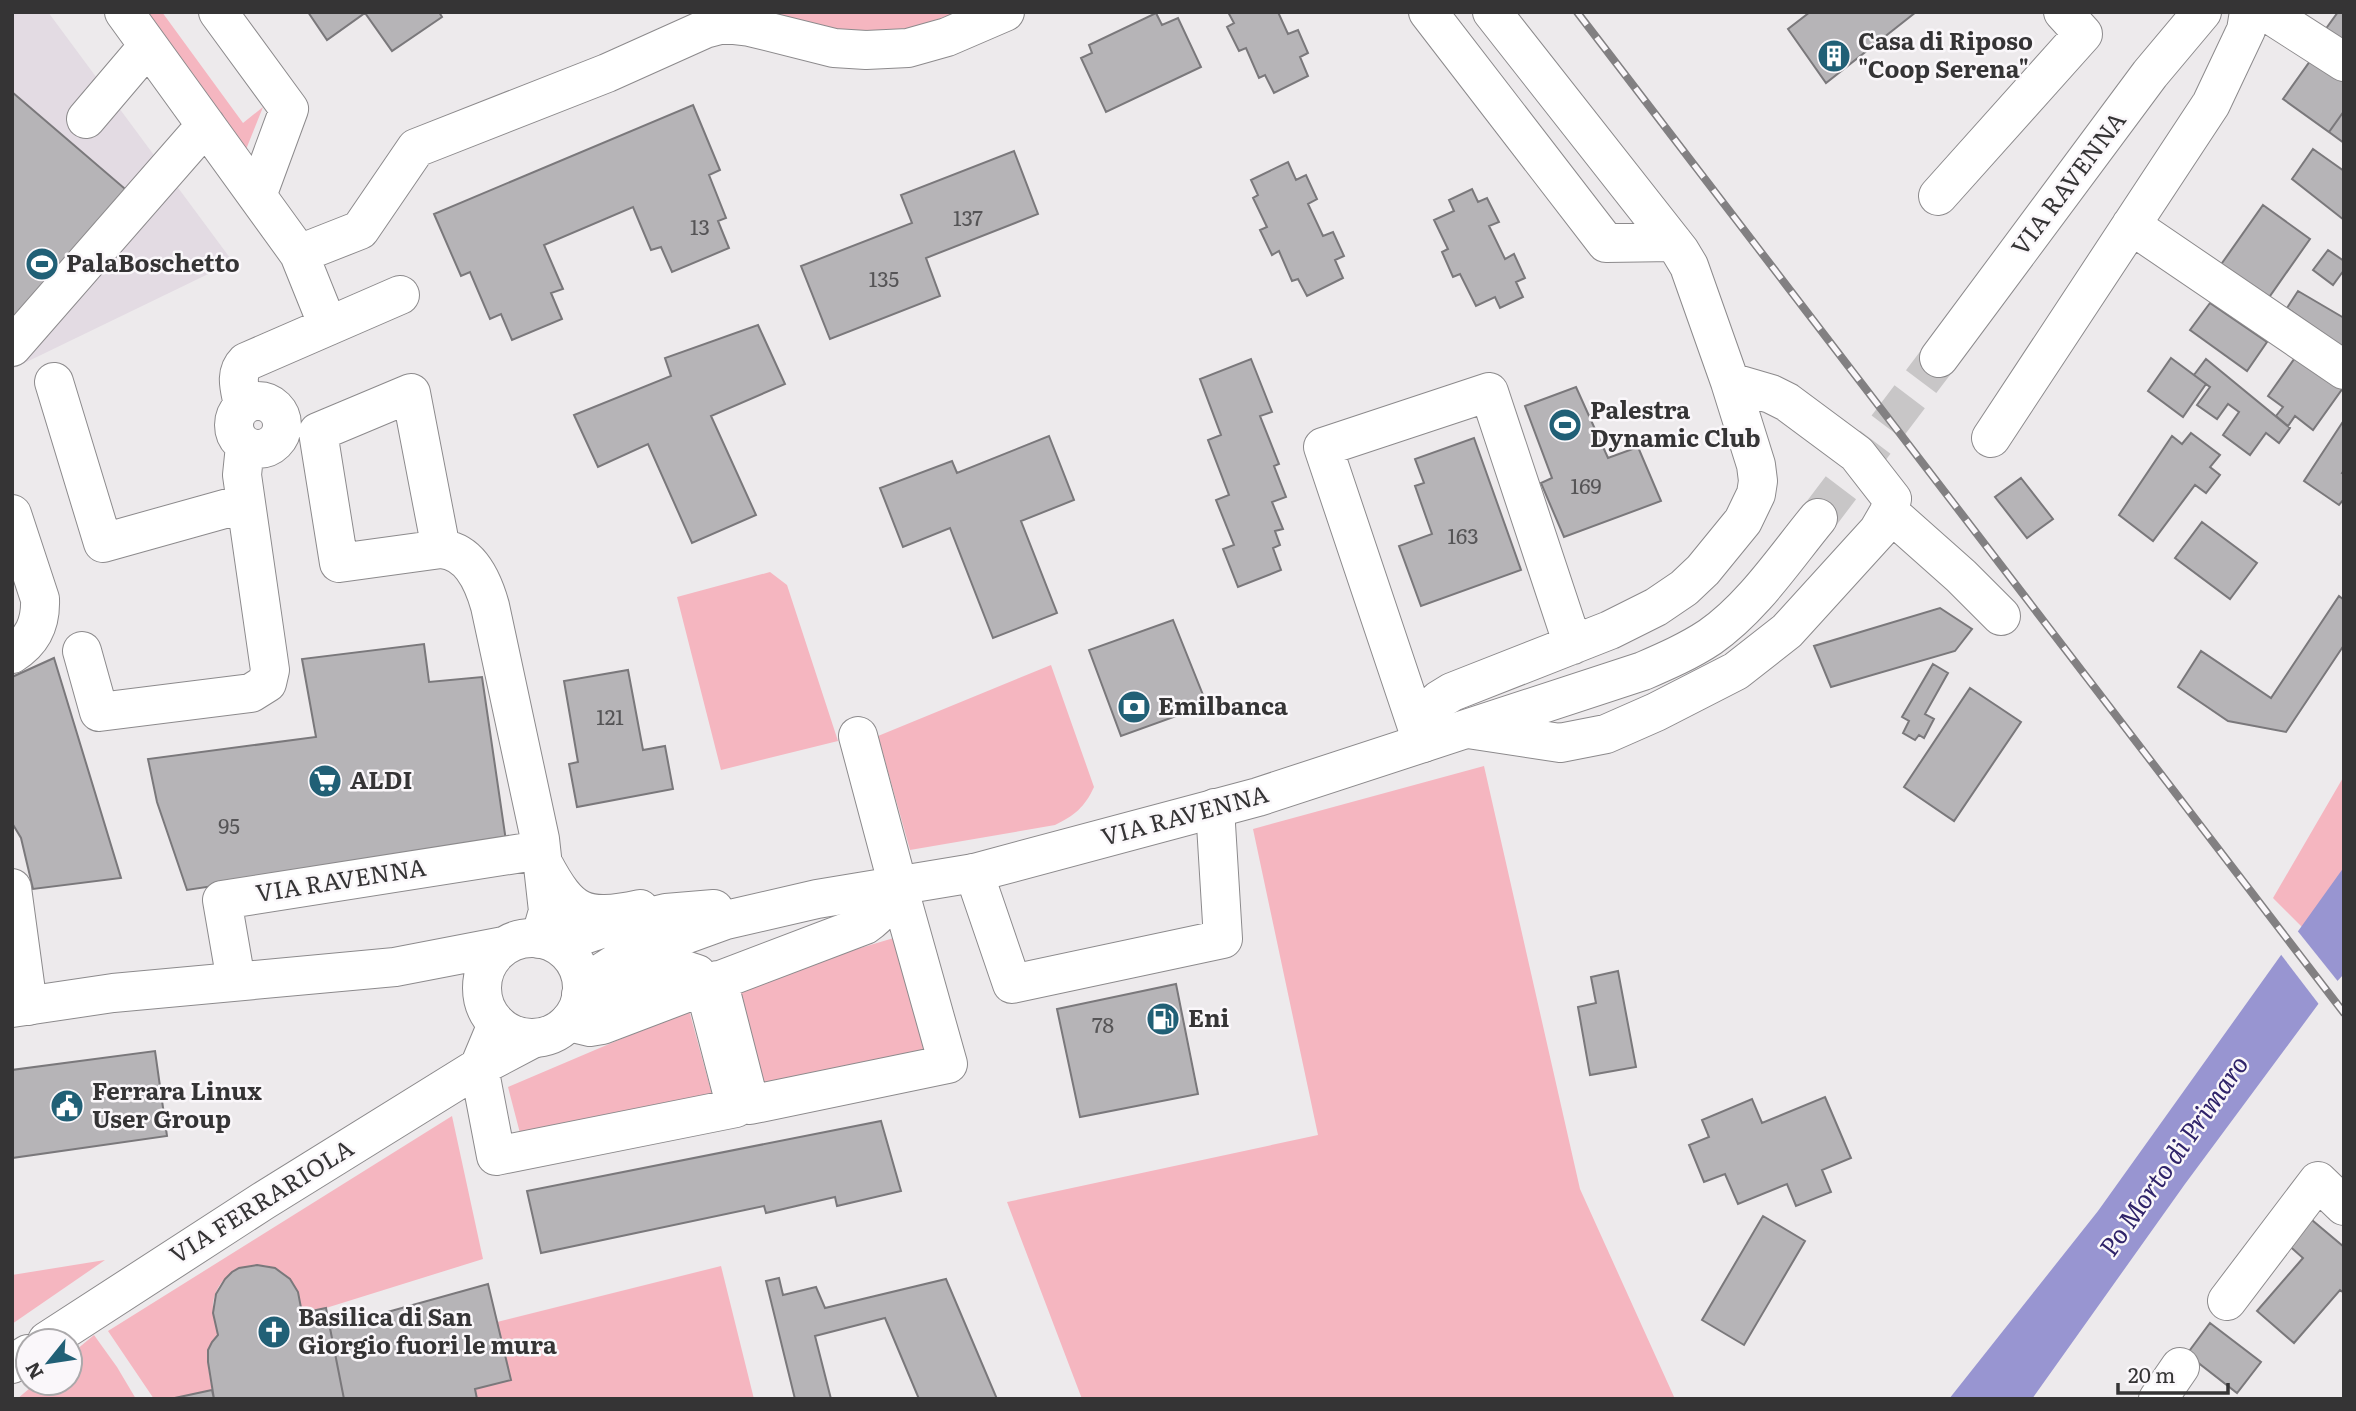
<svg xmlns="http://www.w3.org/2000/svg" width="2356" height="1411" viewBox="0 0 2356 1411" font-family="Literata,serif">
	<rect width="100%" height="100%" fill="#edeaec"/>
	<path fill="#e3dbe3" d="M12,12H48L233,262L12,369Z"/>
	<path fill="#f5b6c0" d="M143,12H162L243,123L263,107L245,152Z
		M741,12H958L912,28L837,33Z
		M770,572L787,585L838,741L721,770L677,597Z
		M1051,665L1094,787C1085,807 1074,816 1055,825L910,850L878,736Z
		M1484,766L1580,1189L1675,1399H1082L1007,1202L1318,1135L1253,829Z
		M2344,776V969L2273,898Z
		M897,937L930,1054L753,1090L727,988Z
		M689,1010L713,1098L521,1137L508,1087Z
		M452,1116L483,1259L326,1308L302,1313C300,1300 298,1288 289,1278C264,1252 218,1267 213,1303C212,1314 216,1325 218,1335C202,1351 209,1370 212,1390L170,1399H154L108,1331Z
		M105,1260L12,1324V1275Z
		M721,1266L754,1399H477L475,1389L511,1379L497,1322Z
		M94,1335L117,1367L136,1399H17L36,1383H70V1355Z"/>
	<path fill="#9895d1" d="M2344,867V974L2328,991L2185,1184L2032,1399H1949L2098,1211Z"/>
	<path fill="#edeaec" d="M2296,929L2340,984L2321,1007L2279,952Z"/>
	<path fill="#b6b4b7" stroke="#7a787b" stroke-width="2" d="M308,12H439L442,17L392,51L365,13L327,40Z
		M1228,12H1278L1288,34L1298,30L1308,53L1300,57L1308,76L1274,93L1265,75L1259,78L1246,48L1239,51L1227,27L1234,23Z
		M1810,12H1916L1826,83L1788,29Z
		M2338,12H2344V44L2325,30Z
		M1156,13L1162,25L1178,18L1201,67L1106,112L1081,58L1092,53L1089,45Z
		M2313,57L2344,80V111L2329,132L2283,99Z
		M12,92L131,194L12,334Z
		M693,105L720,170L709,175L726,218L718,221L729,248L672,272L661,247L651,250L633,207L544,245L563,289L551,293L562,319L512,340L501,314L490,319L470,272L461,276L434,214Z
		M2344,111V143L2329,132Z
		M2313,149L2344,171V220L2292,179Z
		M1014,151L1038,214L926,258L940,296L830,339L801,266L912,223L901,195Z
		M1288,162L1296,180L1306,175L1317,199L1308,204L1323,236L1333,232L1344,256L1335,260L1343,278L1307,296L1298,279L1292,281L1279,251L1272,255L1260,230L1267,227L1253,198L1258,195L1251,180Z
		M1472,189L1478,202L1487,198L1499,222L1489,226L1505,259L1514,254L1525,278L1516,282L1523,297L1500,308L1495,297L1476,306L1460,274L1453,277L1442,252L1448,249L1434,220L1454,211L1449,200Z
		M2263,205L2310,239L2263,306L2215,273Z
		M2328,250L2344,261V270L2333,285L2313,270Z
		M2298,291L2344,318V349L2287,308Z
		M2210,303L2267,342L2247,371L2190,330Z
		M758,325L785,384L711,416L756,515L692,543L648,444L598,467L574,415L671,376L665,358Z
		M2297,355L2343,388L2313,430L2295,416L2288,426L2276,416L2283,407L2268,396Z
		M2171,358L2206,384L2183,417L2148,391Z
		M1251,359L1272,412L1260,416L1279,464L1274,466L1286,497L1272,502L1283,529L1275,531L1280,545L1273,548L1281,570L1238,587L1223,549L1234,545L1216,500L1229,495L1208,440L1221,435L1200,379Z
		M2206,359L2290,428L2279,443L2266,433L2250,455L2223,435L2239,412L2228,404L2217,419L2197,405L2210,387L2194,375Z
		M1576,387L1608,458L1638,447L1661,501L1564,537L1541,483L1552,478L1525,406Z
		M2344,420V470L2342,473L2344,474V499L2339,505L2304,481Z
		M2191,433L2220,455L2210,467L2220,475L2206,493L2195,485L2153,541L2119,515L2172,436L2182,444Z
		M1049,436L1074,500L1021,521L1057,613L993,638L950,528L903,547L880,488L952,461L957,473Z
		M1474,438L1521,570L1421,606L1399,546L1432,534L1415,486L1424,483L1415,459Z
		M2021,478L2053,519L2027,538L1995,497Z
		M2202,522L2257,563L2230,599L2175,558Z
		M2339,596L2344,600V645L2286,732L2228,721L2178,687L2201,651L2271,698Z
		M1940,608L1972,629L1955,651L1831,687L1814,646Z
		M1173,620L1207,705L1121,736L1089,650Z
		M424,644L429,682L482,677L506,841L187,890L157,802L148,759L316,737L302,659Z
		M54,658L121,878L33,889L21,838L12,823V677Z
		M1933,664L1948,673L1925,714L1934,719L1924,738L1919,735L1915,740L1903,733L1909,721L1902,717Z
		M628,670L643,750L665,746L673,789L577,807L569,764L578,762L564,681Z
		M1970,688L2021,722L1954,821L1904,787Z
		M1618,971L1636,1067L1590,1075L1578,1007L1596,1003L1591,977Z
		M1176,984L1198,1094L1080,1117L1057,1009Z
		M155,1051L167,1136L12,1158V1070Z
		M1825,1097L1851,1158L1822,1170L1831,1192L1796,1206L1787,1184L1738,1204L1725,1174L1704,1182L1689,1145L1709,1137L1702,1120L1752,1099L1762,1123Z
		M881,1121L901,1191L837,1206L835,1197L766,1213L764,1206L541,1253L527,1191Z
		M2306,1215L2344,1247V1293L2340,1290L2294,1343L2257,1311L2303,1258L2284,1241Z
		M1763,1216L1805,1241L1744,1345L1702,1320Z
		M257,1265L275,1268L290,1279L298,1292L302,1313L326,1308L344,1399H214L208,1362V1350L212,1342L218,1335L213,1313L216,1294L225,1279L232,1272L239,1268Z
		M779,1278L783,1295L816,1287L825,1308L946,1279L997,1399H919L885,1318L815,1336L831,1399H795L766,1281Z
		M488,1284L511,1380L475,1389L477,1399H344L330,1328Z
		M2210,1323L2261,1362L2237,1393L2187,1354Z
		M212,1390L214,1399H170Z"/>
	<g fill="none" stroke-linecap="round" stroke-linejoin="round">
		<path stroke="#c8c6c7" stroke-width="38" stroke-dasharray="38 19" stroke-linecap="butt" d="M1818,518L1939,358"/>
		<defs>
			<path id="minor" d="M124,12L299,254L328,326
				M218,12L289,109L257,196
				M1428,12L1606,243L1673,242
				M2266,12L2344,62
				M86,119L148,46
				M1938,196L2083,34L2063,12
				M2131,225L2344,370
				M299,254L360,230L416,148L607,73L705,29L724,24L750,27L834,48L866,50L908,48L947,37L1005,12
				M12,347L206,125
				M54,382L103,543L246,503
				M411,393L441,549L339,563L318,432Z
				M234 425a24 24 0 1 1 48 0a24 24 0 1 1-48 0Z
				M243,405C240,389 234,374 246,362L400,295
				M1991,438L2211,104L2246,30L2249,12
				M1889,512L1961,576L2001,616
				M12,514L40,599C41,623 33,641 12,654
				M441,549C470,551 483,581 490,606L540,839L548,911L540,939
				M82,651L99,712L251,693L267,683L270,670L242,475L245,446
				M1468,729L1560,743L1606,734L1656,712L1736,671L1787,631L1878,531L1889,512L1892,499L1857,454L1787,402L1771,394L1730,382
				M1418,730L1323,447L1489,392L1573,645
				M1423,743L1418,730L1419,718L1439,700L1452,692L1610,630L1656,607L1684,588L1703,570L1743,521L1756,494L1758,481L1756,465L1730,382L1689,266L1680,251L1492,12
				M543,863C570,914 584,921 640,909
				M974,873L1012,984L1223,939L1215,808
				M12,888L28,1006
				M718,980L750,1105L948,1064L898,886L858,736
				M236,981L222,900L541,850
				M569,1022L590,1027L602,1025L865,925C881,914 886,905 892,887
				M497,1024L479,1067L496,1156L736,1108L704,985L697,974L685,970L605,998H595L581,995
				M2227,1301L2318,1181L2344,1206
				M47,1341L263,1201L479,1067L534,1038
				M12,1364L28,1354
				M2158,1399L2180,1367"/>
			<path id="major" d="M1939,358L2150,74L2202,12
				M482 988a50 50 0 1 1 100 0a50 50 0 1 1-100 0Z
				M557,944L607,927L666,913L714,909
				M582,985L615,964L646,949L726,920L817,899L974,873L1258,797L1643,671C1666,661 1689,651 1710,637C1753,607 1785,558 1818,518
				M12,1008L113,993L395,967L504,946"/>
		</defs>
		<use href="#minor" stroke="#8c8a8c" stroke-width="40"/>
		<use href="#major" stroke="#8c8a8c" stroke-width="40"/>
		<use href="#minor" stroke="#fff" stroke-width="38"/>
		<use href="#major" stroke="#fff" stroke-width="38"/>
		<defs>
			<path id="rail" d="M1577,12L2344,1013"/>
		</defs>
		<use href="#rail" stroke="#828082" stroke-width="8"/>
		<use href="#rail" stroke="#faf7fa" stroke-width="5" stroke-dasharray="16" stroke-linecap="butt"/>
	</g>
	<defs>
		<symbol id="building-disc" viewBox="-11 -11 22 22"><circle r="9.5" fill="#216076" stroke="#faf7fa"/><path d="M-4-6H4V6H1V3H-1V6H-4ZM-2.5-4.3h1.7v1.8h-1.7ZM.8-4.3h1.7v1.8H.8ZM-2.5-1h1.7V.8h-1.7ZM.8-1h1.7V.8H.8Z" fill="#fff"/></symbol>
		<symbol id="stadium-disc" viewBox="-11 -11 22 22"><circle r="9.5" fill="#216076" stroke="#faf7fa"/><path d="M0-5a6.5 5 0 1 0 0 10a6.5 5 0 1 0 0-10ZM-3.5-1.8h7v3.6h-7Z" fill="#fff"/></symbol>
		<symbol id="bank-disc" viewBox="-11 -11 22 22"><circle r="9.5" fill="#216076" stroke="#faf7fa"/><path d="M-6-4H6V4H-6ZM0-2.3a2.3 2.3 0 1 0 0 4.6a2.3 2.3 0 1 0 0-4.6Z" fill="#fff"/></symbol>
		<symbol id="supermarket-disc" viewBox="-11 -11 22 22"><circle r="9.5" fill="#216076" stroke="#faf7fa"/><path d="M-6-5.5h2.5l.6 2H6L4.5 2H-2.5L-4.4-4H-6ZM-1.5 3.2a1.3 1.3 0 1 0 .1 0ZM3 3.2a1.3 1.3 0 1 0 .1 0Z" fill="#fff"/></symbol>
		<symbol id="fuel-disc" viewBox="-11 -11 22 22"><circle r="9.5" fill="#216076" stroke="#faf7fa"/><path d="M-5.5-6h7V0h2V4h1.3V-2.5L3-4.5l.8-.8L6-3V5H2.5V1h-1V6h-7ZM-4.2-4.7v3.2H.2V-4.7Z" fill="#fff"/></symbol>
		<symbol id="civic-disc" viewBox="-11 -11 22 22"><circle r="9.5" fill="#216076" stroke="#faf7fa"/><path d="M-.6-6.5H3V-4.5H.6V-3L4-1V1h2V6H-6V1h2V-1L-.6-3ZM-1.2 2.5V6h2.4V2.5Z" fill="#fff"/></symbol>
		<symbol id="church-disc" viewBox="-11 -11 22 22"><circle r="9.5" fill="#216076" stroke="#faf7fa"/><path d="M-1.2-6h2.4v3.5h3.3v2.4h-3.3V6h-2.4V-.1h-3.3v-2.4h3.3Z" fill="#fff"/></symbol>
	</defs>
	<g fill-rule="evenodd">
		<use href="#building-disc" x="1815" y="37" width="38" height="38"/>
		<use href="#stadium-disc" x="23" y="245" width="38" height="38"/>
		<use href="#stadium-disc" x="1546" y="406" width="38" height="38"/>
		<use href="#bank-disc" x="1115" y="688" width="38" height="38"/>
		<use href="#supermarket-disc" x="306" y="762" width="38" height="38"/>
		<use href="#fuel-disc" x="1144" y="1000" width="38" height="38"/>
		<use href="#civic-disc" x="48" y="1087" width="38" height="38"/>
		<use href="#church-disc" x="255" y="1313" width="38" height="38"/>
	</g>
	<g text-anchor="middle" stroke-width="5" stroke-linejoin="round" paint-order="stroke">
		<g font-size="21" fill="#555456">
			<text x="968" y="226">137</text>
			<text x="700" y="235">13</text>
			<text x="884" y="287">135</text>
			<text x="1586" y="494">169</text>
			<text x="1463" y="544">163</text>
			<text x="610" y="725">121</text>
			<text x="229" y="834">95</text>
			<text x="1103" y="1033">78</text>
		</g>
		<g font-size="24" font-weight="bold" fill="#353435" stroke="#faf7fa" text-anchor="start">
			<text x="1858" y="50">Casa di Riposo<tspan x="1858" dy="28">"Coop Serena"</tspan></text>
			<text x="66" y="272">PalaBoschetto</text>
			<text x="1590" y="419">Palestra<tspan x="1590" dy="28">Dynamic Club</tspan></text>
			<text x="1158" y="715">Emilbanca</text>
			<text x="350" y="789">ALDI</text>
			<text x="1188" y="1027">Eni</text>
			<text x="92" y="1100">Ferrara Linux<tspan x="92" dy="28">User Group</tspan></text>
			<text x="298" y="1326">Basilica di San<tspan x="298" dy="28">Giorgio fuori le mura</tspan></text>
		</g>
		<g font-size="24" fill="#353435" stroke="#faf7fa">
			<text transform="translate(2069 184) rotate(-53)" y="8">VIA RAVENNA</text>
			<text transform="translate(1185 816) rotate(-15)" y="8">VIA RAVENNA</text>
			<text transform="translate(341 881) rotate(-9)" y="8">VIA RAVENNA</text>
			<text transform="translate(262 1202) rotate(-32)" y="8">VIA FERRARIOLA</text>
		</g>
		<g font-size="26" font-style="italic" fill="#2f2369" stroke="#faf7fa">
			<text transform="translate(2174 1156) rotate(-55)" y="9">Po Morto di Primaro</text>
		</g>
	</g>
	<rect width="2356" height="1411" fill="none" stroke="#353435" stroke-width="28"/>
	<g transform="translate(49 1362) rotate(240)"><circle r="33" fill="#faf7fa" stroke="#aba9ab" stroke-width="2"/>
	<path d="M0-5L12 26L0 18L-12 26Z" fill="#216076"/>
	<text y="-10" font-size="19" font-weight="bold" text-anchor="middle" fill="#353435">N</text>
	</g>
	<path d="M2118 1383v10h110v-10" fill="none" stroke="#353435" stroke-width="3.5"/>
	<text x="2128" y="1383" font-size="21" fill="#353435" stroke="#faf7fa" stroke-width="5" paint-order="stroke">20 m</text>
</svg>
